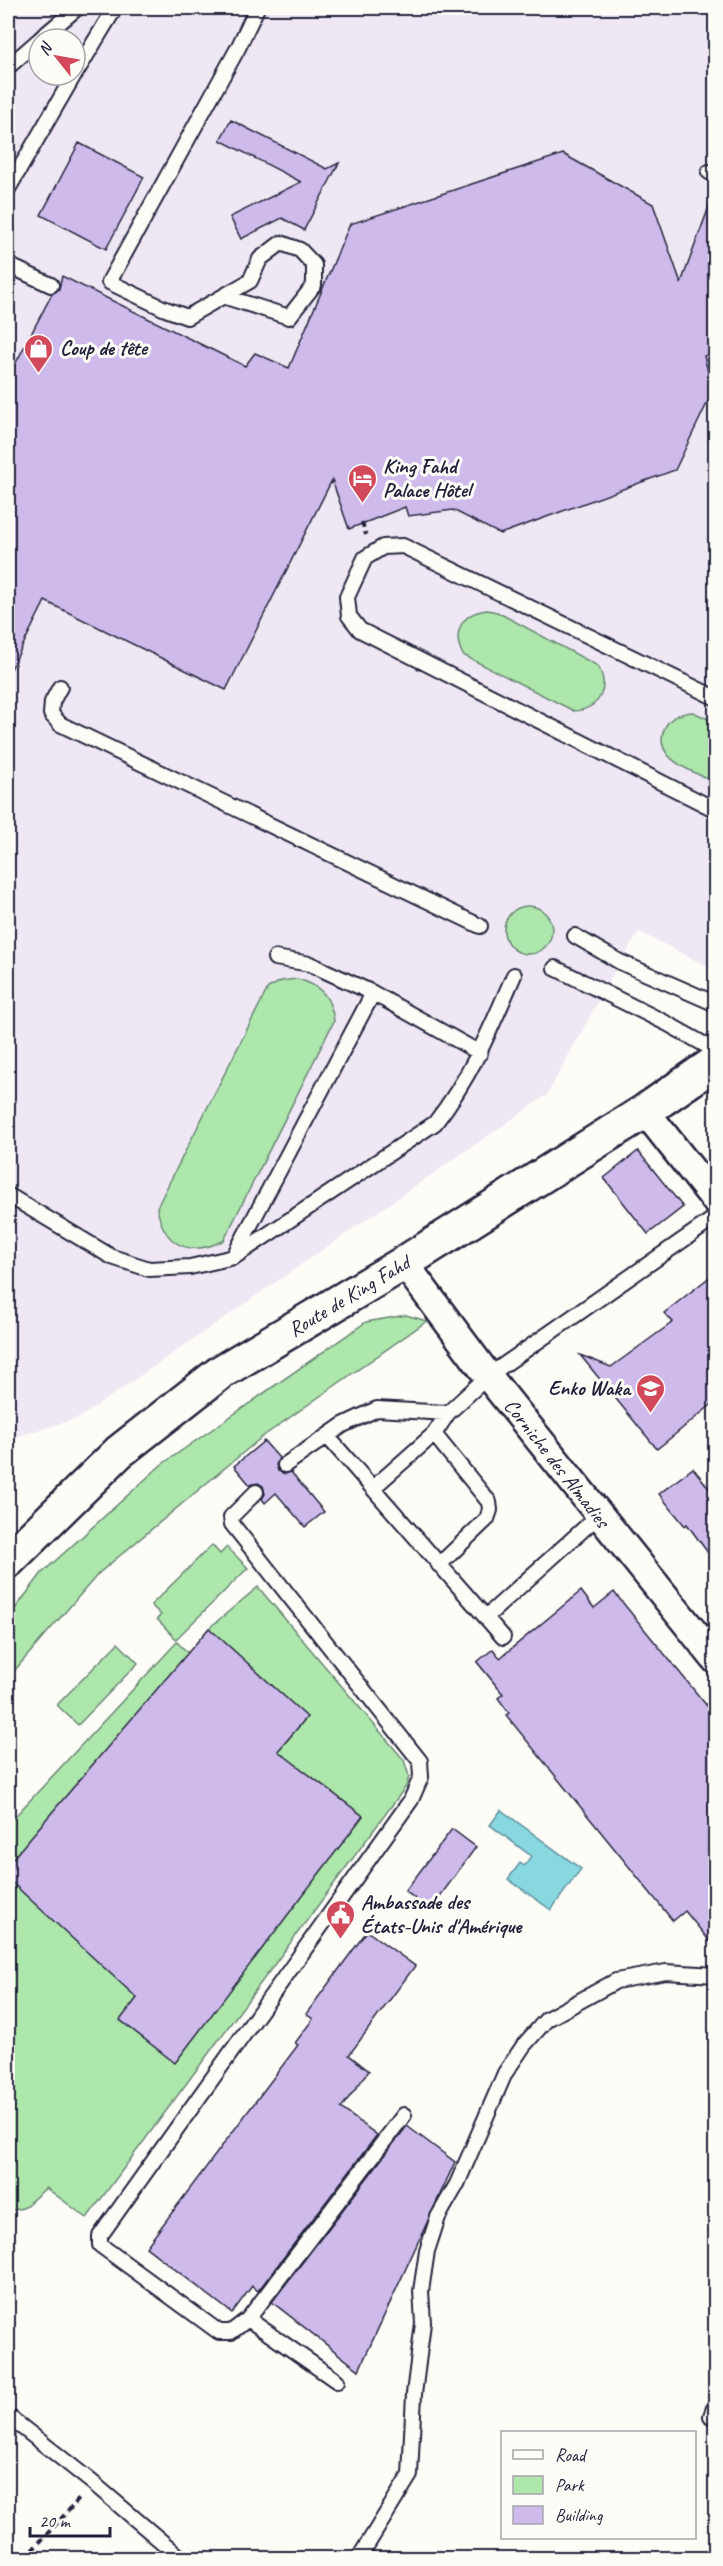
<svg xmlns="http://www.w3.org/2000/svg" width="723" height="2566" viewBox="0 0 723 2566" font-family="Caveat,sans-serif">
	<rect width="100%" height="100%" fill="#fdfcf7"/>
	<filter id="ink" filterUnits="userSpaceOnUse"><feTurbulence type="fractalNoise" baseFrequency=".0167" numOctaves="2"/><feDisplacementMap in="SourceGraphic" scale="12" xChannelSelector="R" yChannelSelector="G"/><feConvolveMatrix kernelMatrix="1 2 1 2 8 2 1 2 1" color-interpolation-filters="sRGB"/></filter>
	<g filter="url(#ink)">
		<path fill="#efe8f4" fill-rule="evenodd" d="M8,8H715V970L639,932L614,972L547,1095L79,1418L8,1439ZM39,39H75V75H39Z"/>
		<path fill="#ade7ac" stroke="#688474" stroke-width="1.5" d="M487,610L497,612L598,666C610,688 600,709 574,711L463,655C451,632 462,613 487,610Z
			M693,712L715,722V782C694,772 650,759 665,727C671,716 681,713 693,712Z
			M504 930a24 24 0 1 1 48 0a24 24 0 1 1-48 0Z
			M297,979C321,985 331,997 334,1021L224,1240C190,1258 163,1246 157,1207L268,988L281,981Z
			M406,1315L427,1321L262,1437L99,1573L8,1678V1618L42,1573L161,1465L366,1322Z
			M212,1545L220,1554L227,1547L248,1568L176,1639L157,1619L161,1615L151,1605Z
			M258,1587L404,1760L409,1776L407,1785L87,2218L46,2188L23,2208L8,2211V1824L177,1642L188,1653L209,1628Z
			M118,1643L138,1663L78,1725L57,1705Z"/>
		<path fill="#87d8df" stroke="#5f8f9d" stroke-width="1.5" d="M501,1810L581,1869L551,1910L508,1879L520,1863L524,1866L531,1856L490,1825Z"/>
		<path fill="#cebbec" stroke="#22223b" stroke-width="1.5" d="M231,120L327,169L339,163L304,230L282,218L241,239L230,217L301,182L220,140Z
			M79,143L144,177L106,249L41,215Z
			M563,154L653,204L681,283L713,196L716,197V353L704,356L713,391L675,470L500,534L453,510L408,516L405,507L349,529L332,480L226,690L45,601L8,675V378L52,294L59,289L62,276L245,366L255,353L289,368L350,224Z
			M638,1151L683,1207L648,1234L604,1178Z
			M716,1272V1401L657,1449L580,1355L611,1367L673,1322L664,1313Z
			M264,1441L279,1458L276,1465L278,1471L285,1474L291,1472L324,1512L305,1527L276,1493L265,1503L262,1499L265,1494L263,1486L258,1483L250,1485L234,1466Z
			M693,1468L716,1497V1564L687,1524L685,1526L659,1494Z
			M581,1591L594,1608L614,1592L716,1717V1949L685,1911L673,1921L506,1715L509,1713L498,1698L503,1694L477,1662L493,1649L500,1658Z
			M209,1628L307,1717L278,1751L363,1816L175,2063L120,2020L137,1998L8,1879V1864Z
			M452,1829L476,1847L430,1910L405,1891Z
			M367,1931L415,1966L349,2055L369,2071L341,2108L377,2135L258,2291L252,2286L232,2313L146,2247L298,2045L295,2043L313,2019L306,2014Z
			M407,2126L455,2162L359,2370L272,2302Z"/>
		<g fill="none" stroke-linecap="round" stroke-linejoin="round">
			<defs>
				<path id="service" d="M40,39L77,8
					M8,67L39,40
					M75,74L115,8
					M709,172L716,175
					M8,189L74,75
					M8,265L51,285
					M226,297L289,317L314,285V265L300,250L281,243L260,259L250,281L187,317L163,308L109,282L238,48L257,8
					M60,687L52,702L51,714L60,724L480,926
					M716,698L403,546L383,547L365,558L347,597L349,616L360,630L716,810
					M575,936L620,962L716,1004
					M275,958L310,964L373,993L480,1053
					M555,968L668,1024L716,1051
					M8,1195L112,1257L149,1269L190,1267L234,1257L435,1123C471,1077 491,1028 514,975
					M235,1254L373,993
					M434,1434L489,1502L490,1510L487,1519L439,1565
					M327,1436L503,1637
					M285,1465L343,1425L377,1409L448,1413L488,1376L716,1217
					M373,1488L434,1434L448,1413
					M256,1492L231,1517L232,1524L420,1761L421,1777L411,1800L105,2229L100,2236V2245L219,2332H231L248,2319L404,2115
					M486,1617L598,1516
					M248,2319L337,2381
					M8,2416L93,2483L181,2558
					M711,2416L716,2403
					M359,2558L410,2475L414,2394L423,2323L421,2291L427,2251L438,2217L457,2184L505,2073L524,2045L547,2019L616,1981L666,1972L716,1975"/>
				<path id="minor" d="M645,1111L716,1201
					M404,1263L488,1376L716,1660"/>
				<path id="tertiary" d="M8,1561L119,1452L221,1372L404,1263L645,1111L716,1062"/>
			</defs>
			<use href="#service" stroke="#22223b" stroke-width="18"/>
			<use href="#minor" stroke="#22223b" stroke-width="32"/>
			<use href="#tertiary" stroke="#22223b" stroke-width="38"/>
			<path stroke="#22223b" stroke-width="4" stroke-dasharray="6 4.5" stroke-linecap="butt" d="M8,301L14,288
				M362,522L366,535
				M25,2558L81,2497"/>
			<use href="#service" stroke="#fdfcf7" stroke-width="14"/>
			<use href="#minor" stroke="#fdfcf7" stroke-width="27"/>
			<use href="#tertiary" stroke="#fdfcf7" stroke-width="33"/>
		</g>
	</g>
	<defs>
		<symbol id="shop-pin" viewBox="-11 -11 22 30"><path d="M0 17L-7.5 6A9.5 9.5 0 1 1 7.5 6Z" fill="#d1495b" stroke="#fdfcf7"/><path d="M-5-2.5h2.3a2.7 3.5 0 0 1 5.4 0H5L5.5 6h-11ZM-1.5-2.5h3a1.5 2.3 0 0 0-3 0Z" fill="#fff"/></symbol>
		<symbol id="hotel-pin" viewBox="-11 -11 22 30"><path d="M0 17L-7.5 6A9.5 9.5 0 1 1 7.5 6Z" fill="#d1495b" stroke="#fdfcf7"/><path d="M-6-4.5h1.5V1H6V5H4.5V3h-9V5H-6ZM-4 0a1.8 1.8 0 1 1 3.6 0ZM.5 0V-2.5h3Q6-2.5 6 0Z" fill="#fff"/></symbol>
		<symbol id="school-pin" viewBox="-11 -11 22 30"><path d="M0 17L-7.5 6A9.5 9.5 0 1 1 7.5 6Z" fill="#d1495b" stroke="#fdfcf7"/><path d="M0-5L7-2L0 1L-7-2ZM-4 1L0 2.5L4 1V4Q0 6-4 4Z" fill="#fff"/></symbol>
		<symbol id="civic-pin" viewBox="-11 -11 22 30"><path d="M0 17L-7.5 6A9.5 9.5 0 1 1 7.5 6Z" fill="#d1495b" stroke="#fdfcf7"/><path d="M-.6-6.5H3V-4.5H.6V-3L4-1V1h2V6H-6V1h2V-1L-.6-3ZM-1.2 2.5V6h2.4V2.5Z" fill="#fff"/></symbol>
	</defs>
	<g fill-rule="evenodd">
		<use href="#shop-pin" x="22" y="332" width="33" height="45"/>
		<use href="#hotel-pin" x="346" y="462" width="33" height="45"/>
		<use href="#school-pin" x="634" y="1372" width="33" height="45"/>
		<use href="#civic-pin" x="324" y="1898" width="33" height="45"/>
	</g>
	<g text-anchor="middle" stroke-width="6" stroke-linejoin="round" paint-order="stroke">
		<g font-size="21" font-weight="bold" fill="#22223b" stroke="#fdfcf7" text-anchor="start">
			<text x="60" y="355">Coup de tête</text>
			<text x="383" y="473">King Fahd<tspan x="383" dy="24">Palace Hôtel</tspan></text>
			<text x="630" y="1395" text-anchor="end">Enko Waka</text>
			<text x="361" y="1909">Ambassade des<tspan x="361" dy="24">États-Unis d'Amérique</tspan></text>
		</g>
		<g font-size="21" fill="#22223b" stroke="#fdfcf7">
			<text transform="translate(349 1296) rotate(-31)" y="7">Route de King Fahd</text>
			<text transform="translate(557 1463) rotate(52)" y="7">Corniche des Almadies</text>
		</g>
	</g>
	<rect width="723" height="2566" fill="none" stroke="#fdfcf7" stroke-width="30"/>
	<rect x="15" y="15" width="693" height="2536" fill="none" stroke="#22223b" stroke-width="2" filter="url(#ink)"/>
	<rect x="501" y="2431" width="195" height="108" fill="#fdfcf7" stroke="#a5a5ac" stroke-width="1.5"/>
	<rect x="513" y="2450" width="30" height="9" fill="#fdfcf7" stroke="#a5a5ac" stroke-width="1.5"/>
	<text x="555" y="2461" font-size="18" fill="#22223b">Road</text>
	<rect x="513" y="2476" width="30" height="18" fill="#ade7ac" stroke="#a5a5ac" stroke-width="1.5"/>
	<text x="555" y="2491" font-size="18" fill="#22223b">Park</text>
	<rect x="513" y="2506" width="30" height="18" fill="#cebbec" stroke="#a5a5ac" stroke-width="1.5"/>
	<text x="555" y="2521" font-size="18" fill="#22223b">Building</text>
	<g transform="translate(57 57) rotate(301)"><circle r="28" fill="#fdfcf7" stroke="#a5a5ac" stroke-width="1.5"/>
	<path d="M0-4.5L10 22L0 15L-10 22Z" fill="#d1495b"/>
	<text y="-9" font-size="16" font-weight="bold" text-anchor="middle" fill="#22223b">N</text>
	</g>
	<path d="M30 2527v9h80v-9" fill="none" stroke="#22223b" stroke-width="3"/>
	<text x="39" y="2527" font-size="18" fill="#22223b" stroke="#fdfcf7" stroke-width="4.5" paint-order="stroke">20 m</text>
</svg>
